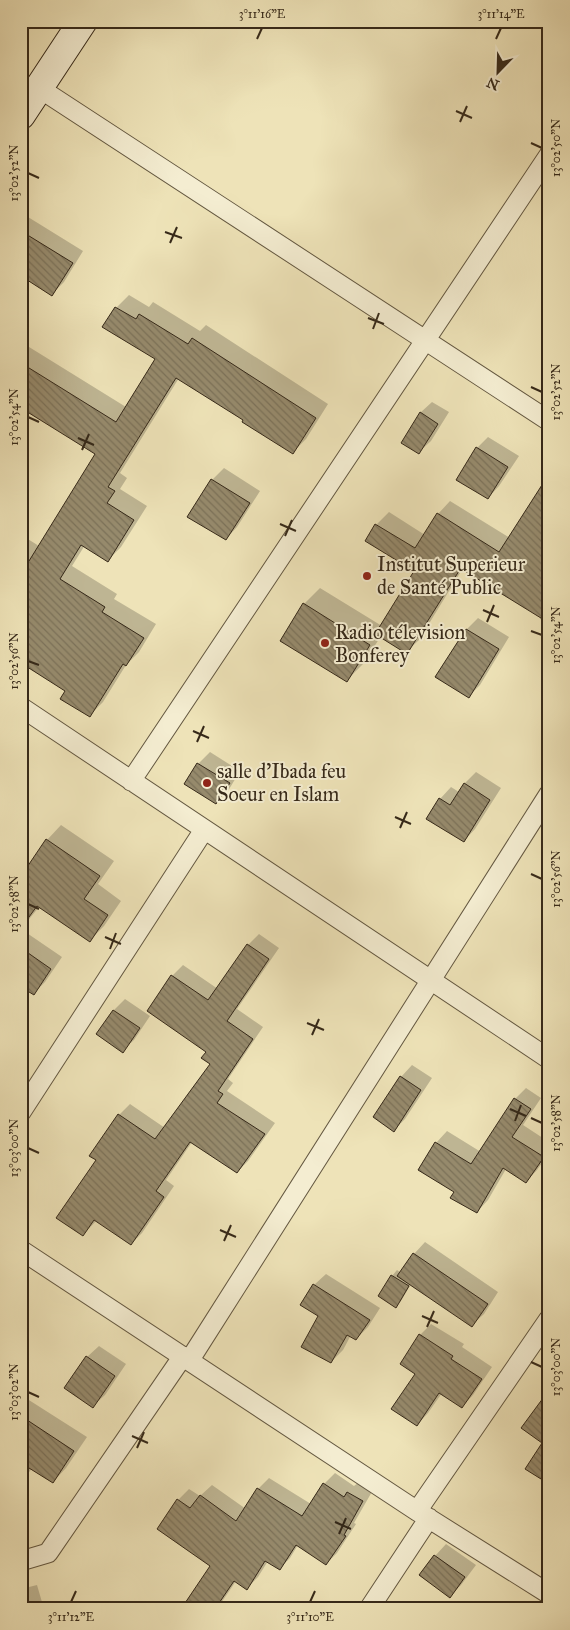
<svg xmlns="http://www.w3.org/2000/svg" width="570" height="1630" viewBox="0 0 570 1630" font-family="'IM FELL Great Primer',serif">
	<defs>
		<pattern id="building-back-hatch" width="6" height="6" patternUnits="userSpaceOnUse" patternTransform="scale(1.25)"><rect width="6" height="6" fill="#968a6c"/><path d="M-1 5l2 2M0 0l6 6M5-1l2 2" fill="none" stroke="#7b7158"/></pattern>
	</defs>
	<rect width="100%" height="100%" fill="#eee3b8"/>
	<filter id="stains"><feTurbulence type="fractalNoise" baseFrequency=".004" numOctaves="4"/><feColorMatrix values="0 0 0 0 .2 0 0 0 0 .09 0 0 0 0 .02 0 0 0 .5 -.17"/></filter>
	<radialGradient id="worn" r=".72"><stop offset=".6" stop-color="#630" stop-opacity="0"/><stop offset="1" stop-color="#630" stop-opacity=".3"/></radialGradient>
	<path fill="#0003" d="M28,217L83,251L64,282L52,294L21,275V224Z
		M129,295L149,307L153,302L200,331L206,325L328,404L306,439L293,452L245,420L179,378L120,473L127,478L120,489L147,506L121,547L108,560L85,545L72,566L117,594L114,599L156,624L139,652L126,665L103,702L90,715L67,690L21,646V538L23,536L39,546L97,454L21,406V342L126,407L157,359L116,308Z
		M432,402L449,412L431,441L419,452L420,413Z
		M488,437L519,456L499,486L488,498L477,448Z
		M224,468L260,491L237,527L226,539L189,516L212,480Z
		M549,481V624L540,619L541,617L463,568L419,640L406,652L381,636L363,664L346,681L304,604L320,588L382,626L416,571L366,540L376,525L389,512L425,535L438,514L450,501L510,538Z
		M478,618L509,637L480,685L469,696L437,677L467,629Z
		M210,752L240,771L228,791L216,802L198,764Z
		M476,772L501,788L475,829L464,841L440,799L451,787L459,792L464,784Z
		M61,825L114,861L98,884L121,901L104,926L89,941L39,907L21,929L62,957L45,982L33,994L21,986V878L47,840Z
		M259,934L279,948L237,1009L263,1027L228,1079L233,1083L227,1091L275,1123L248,1161L237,1172L192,1142L166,1180L174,1186L142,1233L131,1244L97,1220L83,1235L97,1159L119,1115L130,1104L165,1128L212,1063L172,976L183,965L218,989L248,945Z
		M125,999L150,1016L134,1040L122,1051L114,1010Z
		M412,1065L432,1078L405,1119L394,1130L401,1077Z
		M526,1088L541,1098L523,1125L549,1142V1153L537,1170L526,1182L506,1169L488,1200L477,1212L456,1191L420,1169L436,1143L447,1131L481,1152L515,1099Z
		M425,1242L498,1292L484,1314L472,1325L411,1284L401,1301L396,1306L392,1276L397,1270L401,1273L414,1254Z
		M326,1274L380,1308L368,1327L356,1339L351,1335L343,1350L331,1362L314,1285Z
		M431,1324L464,1344L462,1347L492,1367L473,1395L462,1407L442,1393L428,1413L417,1425V1373L420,1335Z
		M99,1346L126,1364L105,1395L93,1406L87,1357Z
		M21,1395L87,1437L66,1468L53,1482L32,1468L21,1484Z
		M335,1473L354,1486L359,1482L373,1490L354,1523L356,1524L337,1553L326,1564L298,1545L290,1558L279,1569L268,1561L258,1577L247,1588L236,1581L217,1609H183L212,1566L158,1528L178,1500L189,1489L200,1496L212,1485L246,1509L258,1489L269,1478L311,1504L324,1484Z
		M446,1544L476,1565L461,1585L450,1596L435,1556Z
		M37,1585L44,1609H21V1589Z"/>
	<path fill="url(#building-back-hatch)" stroke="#362919" d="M21,231L73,263L52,296L21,276Z
		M115,307L136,319L139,314L188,344L192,338L316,418L293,454L242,422L243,420L176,378L108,487L115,491L107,503L134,520L108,562L81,545L60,579L105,607L102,612L144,638L126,666L123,664L90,717L60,699L65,691L21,663V556L29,561L95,454L21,408V363L116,422L155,359L102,327Z
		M420,412L438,424L419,454L401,443Z
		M476,447L508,467L488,499L456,480Z
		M549,474V623L463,570L461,572L459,571L407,654L375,634L414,571L365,541L375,524L415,548L437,513L499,552Z
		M211,479L250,503L226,540L187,517Z
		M303,603L370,645L347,682L280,641Z
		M466,629L499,649L469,698L435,677Z
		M197,763L230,783L216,804L184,784Z
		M464,783L490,800L464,842L426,819L439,798L450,805Z
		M46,839L100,876L84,899L108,915L90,942L37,906L21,928V876Z
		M247,944L269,959L227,1021L253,1039L218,1091L223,1094L217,1103L265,1134L237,1173L190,1142L156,1191L164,1197L131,1245L94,1220L83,1236L56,1218L96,1160L89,1156L118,1114L155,1139L210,1064L201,1058L206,1052L147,1011L171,975L208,1000Z
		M21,948L51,969L34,995L21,987Z
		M113,1010L140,1028L123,1053L96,1034Z
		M400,1076L421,1090L394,1132L373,1117Z
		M514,1098L531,1109L512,1137L544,1157L526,1183L503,1168L477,1213L450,1198L454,1192L418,1170L435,1142L471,1164Z
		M413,1253L488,1304L472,1327L397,1276Z
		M391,1275L409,1286L396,1308L378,1296Z
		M313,1284L370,1320L356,1340L347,1335L331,1363L301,1347L318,1316L300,1305Z
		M419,1334L453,1356L451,1359L482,1379L462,1408L439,1393L417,1426L391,1409L415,1374L400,1364Z
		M86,1356L115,1376L93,1408L64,1388Z
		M549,1390V1484L525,1469L542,1443L521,1428Z
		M21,1416L74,1451L53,1483L21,1463Z
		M323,1483L344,1497L347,1492L363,1501L344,1535L346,1536L326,1565L296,1545L280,1570L265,1561L247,1590L234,1581L215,1609H181L210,1566L157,1529L177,1499L190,1508L200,1495L236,1521L257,1488L302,1516Z
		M434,1555L465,1577L450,1598L419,1575Z"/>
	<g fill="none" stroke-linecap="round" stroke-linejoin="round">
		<defs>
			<path id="minor" d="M39,88L549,421
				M21,707L549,1059
				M131,781L549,155
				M21,1112L204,830
				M21,1250L417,1511L549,1594
				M189,1361L549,794
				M417,1511L549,1319
				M21,1561L48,1553L183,1356
				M369,1609L429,1518"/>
			<path id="secondary" d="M21,115L83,21"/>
		</defs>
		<use href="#minor" stroke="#645841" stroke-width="21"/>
		<use href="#secondary" stroke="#362919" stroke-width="30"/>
		<use href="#minor" stroke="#f4edd1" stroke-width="19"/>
		<use href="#secondary" stroke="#f4edd1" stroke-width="28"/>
	</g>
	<path fill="none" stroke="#362919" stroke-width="2" d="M257,39L262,28M496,39L501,28M456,111L472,118M460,122L467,106M531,143L542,148M28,173L39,178M165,232L182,238M170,243L177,227M368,318L384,324M373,329L379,313M531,387L542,392M28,417L39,422M78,438L94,445M82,450L89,434M280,524L296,531M285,536L292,520M483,610L499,617M487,622L494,605M531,631L542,635M28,661L39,665M193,731L209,738M197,742L204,726M395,817L411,824M400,828L407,812M531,874L542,879M28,904L39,909M105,937L121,944M110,949L116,933M307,1023L324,1030M312,1035L319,1019M510,1109L526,1116M531,1118L542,1123M515,1121L521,1105M28,1148L39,1153M220,1230L236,1237M224,1241L231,1225M422,1316L438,1323M427,1327L434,1311M531,1362L542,1367M28,1392L39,1397M132,1436L148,1443M137,1448L144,1432M335,1522L351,1529M339,1534L346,1518M71,1602L76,1591M310,1602L315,1591"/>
	<g fill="#8f2418" stroke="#f4edd1" stroke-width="2">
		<circle cx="367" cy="576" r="5"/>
		<circle cx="325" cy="643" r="5"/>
		<circle cx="207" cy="783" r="5"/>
	</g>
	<g text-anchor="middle" stroke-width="4" stroke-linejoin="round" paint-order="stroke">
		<g font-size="20" fill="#362919" stroke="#f4edd1" text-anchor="start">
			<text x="377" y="571">Institut Superieur<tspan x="377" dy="23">de Santé Public</tspan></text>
			<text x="335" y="639">Radio télevision<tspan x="335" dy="23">Bonferey</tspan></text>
			<text x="217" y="778">salle d'Ibada feu<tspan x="217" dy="23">Soeur en Islam</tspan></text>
		</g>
	</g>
	<rect width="570" height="1630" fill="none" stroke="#eee3b8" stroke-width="55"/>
	<g transform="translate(498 72) rotate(203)" stroke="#f4edd1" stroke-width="4" paint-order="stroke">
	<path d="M0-4L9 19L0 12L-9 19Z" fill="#362919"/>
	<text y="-8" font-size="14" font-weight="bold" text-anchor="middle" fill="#362919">N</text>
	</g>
	<rect x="28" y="28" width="514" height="1574" fill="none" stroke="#362919" stroke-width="2"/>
	<g font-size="12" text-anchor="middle" fill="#362919">
		<text x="262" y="18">3°11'16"E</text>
		<text x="501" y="18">3°11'14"E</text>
		<text transform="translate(556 148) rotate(-90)" y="4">13°02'50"N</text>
		<text transform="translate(14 173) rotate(-90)" y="4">13°02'52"N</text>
		<text transform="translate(556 392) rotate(-90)" y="4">13°02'52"N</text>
		<text transform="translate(14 417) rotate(-90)" y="4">13°02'54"N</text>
		<text transform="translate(556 635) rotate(-90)" y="4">13°02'54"N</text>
		<text transform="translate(14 661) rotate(-90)" y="4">13°02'56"N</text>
		<text transform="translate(556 879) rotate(-90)" y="4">13°02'56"N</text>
		<text transform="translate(14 904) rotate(-90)" y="4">13°02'58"N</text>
		<text transform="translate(556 1123) rotate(-90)" y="4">13°02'58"N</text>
		<text transform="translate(14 1148) rotate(-90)" y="4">13°03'00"N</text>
		<text transform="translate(556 1367) rotate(-90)" y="4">13°03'00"N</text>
		<text transform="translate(14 1392) rotate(-90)" y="4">13°03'02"N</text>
		<text x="71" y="1621">3°11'12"E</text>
		<text x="310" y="1621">3°11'10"E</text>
	</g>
	<rect width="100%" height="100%" filter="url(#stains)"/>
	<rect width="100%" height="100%" fill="url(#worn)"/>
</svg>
